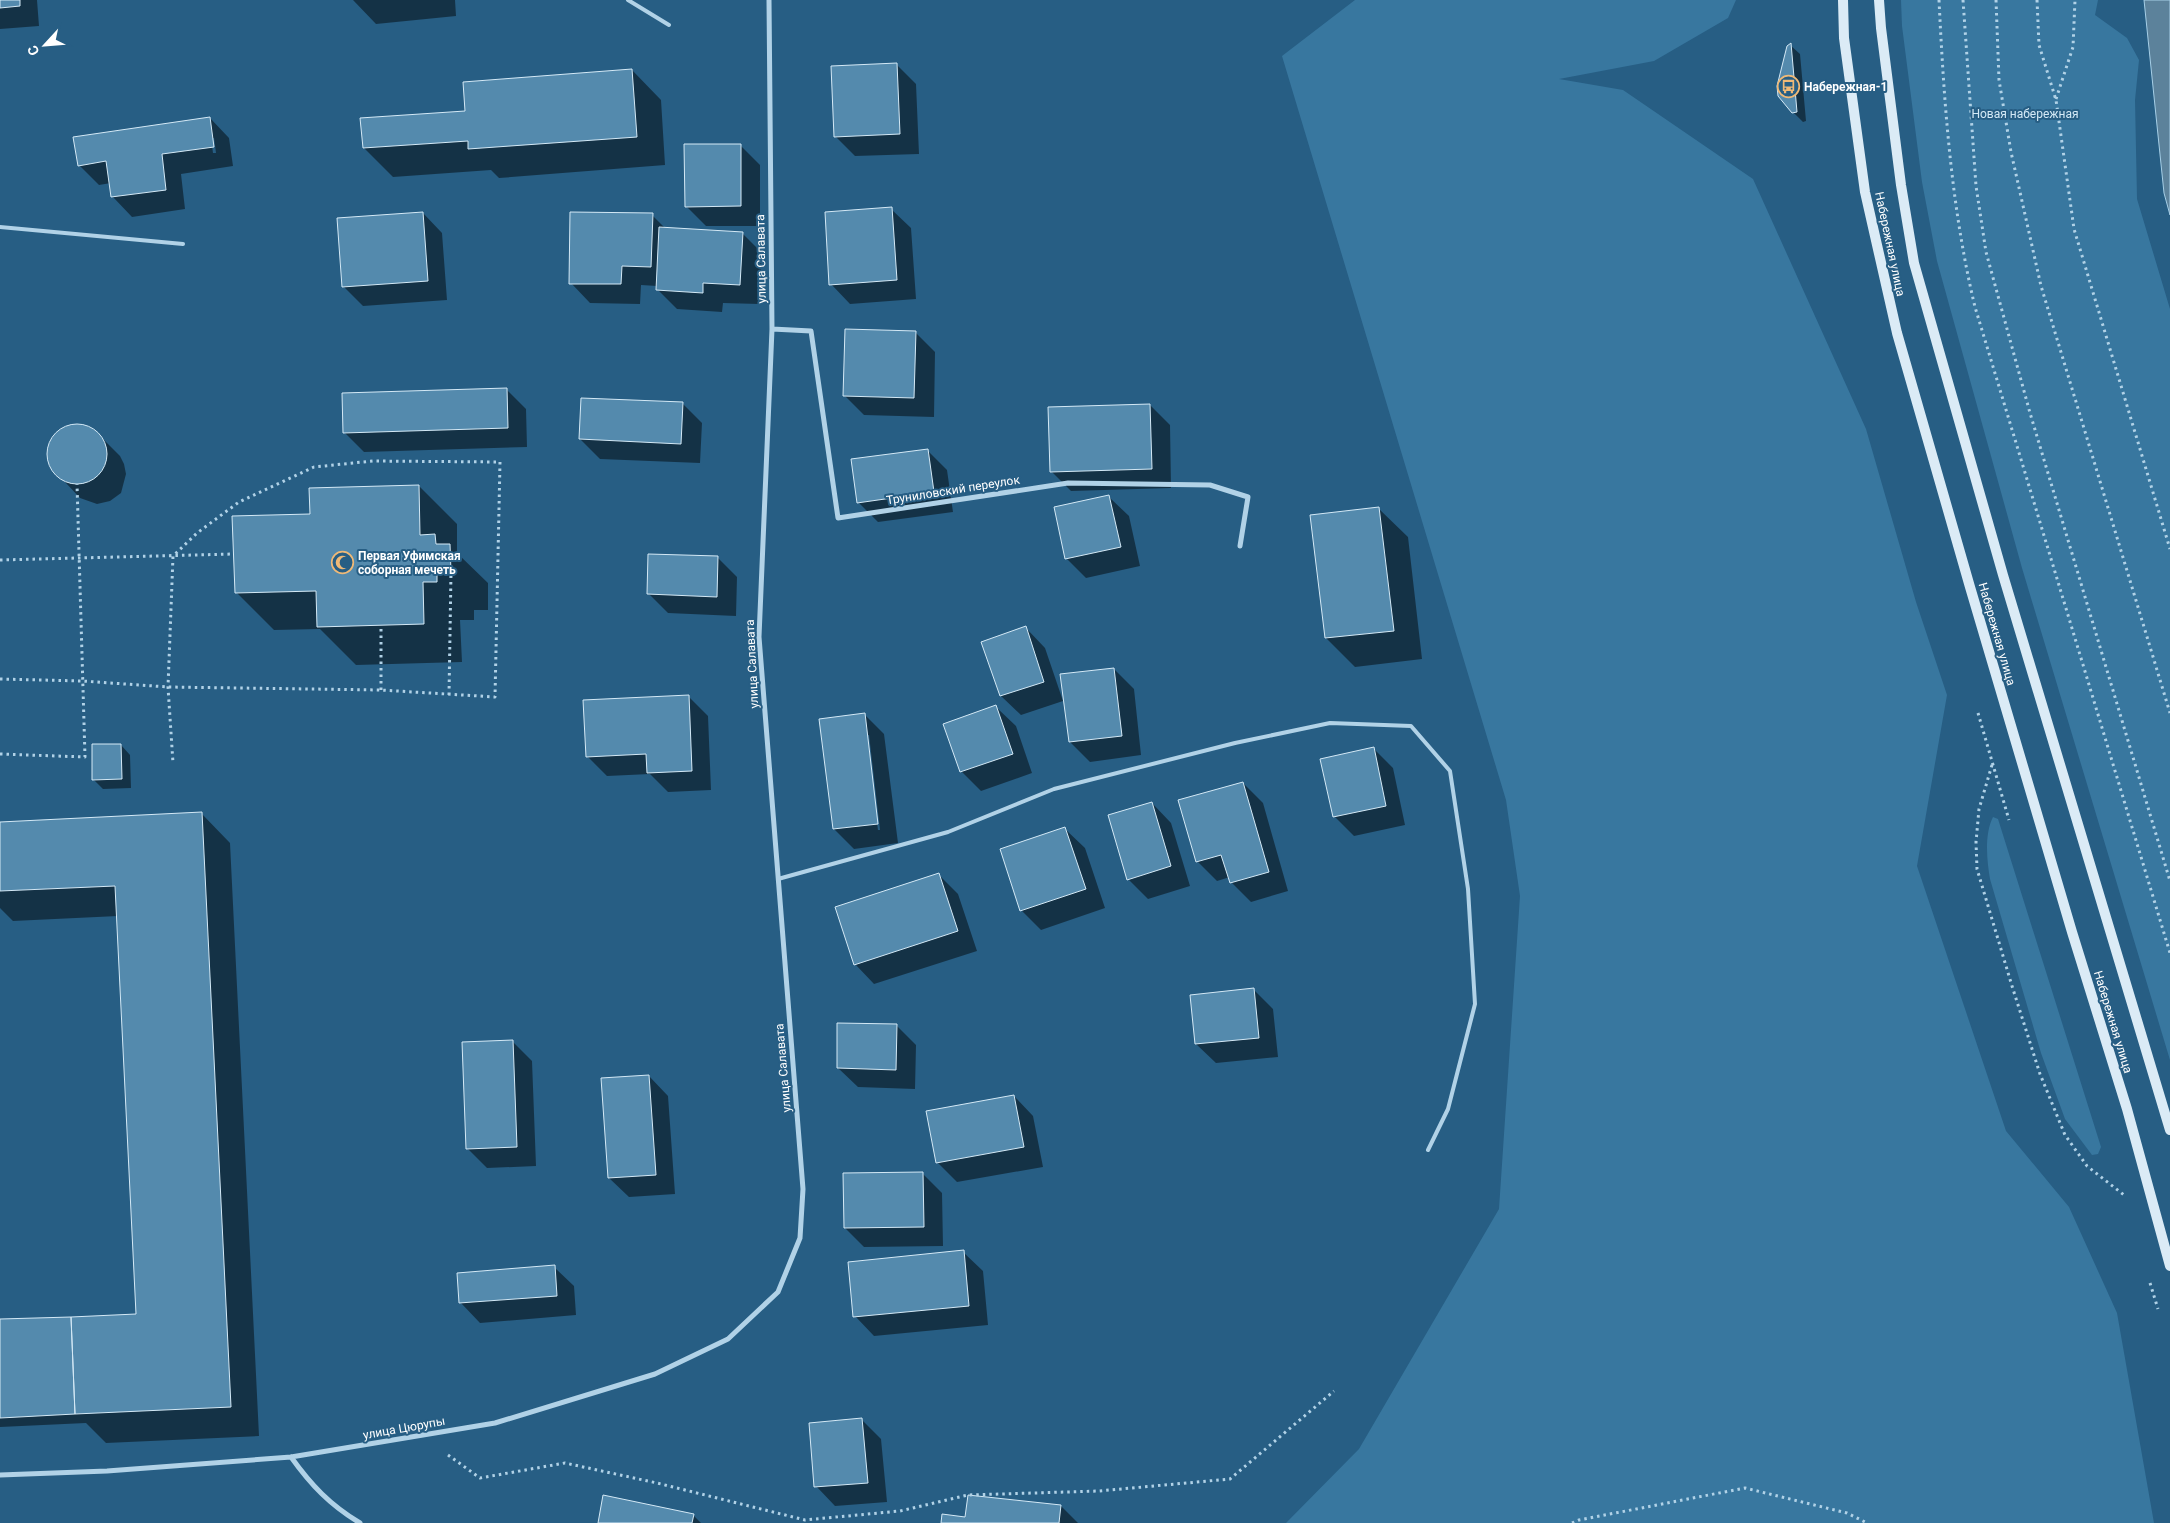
<svg xmlns="http://www.w3.org/2000/svg" width="2170" height="1523" viewBox="0 0 2170 1523" font-family="Roboto,sans-serif">
	<rect width="100%" height="100%" fill="#275e84"/>
	<path fill="#38779f" d="M1355,0H1736L1728,18L1654,61L1559,79L1623,90L1753,179L1866,429L1916,602L1947,695L1917,866L2006,1131L2069,1207L2117,1313L2154,1523H1286L1359,1449L1499,1209L1520,896L1506,800L1282,56Z
		M1901,0H2098L2095,15L2127,38L2139,60L2135,100L2137,199L2170,309V1060L2022,568L1937,261L1922,182L1902,26Z
		M1993,817L1998,819L2101,1147L2098,1154L2092,1155L2065,1119L2041,1053L1990,879C1987,861 1984,835 1993,817Z"/>
	<path fill="#5c829b" stroke="#a6cfe7" d="M2144,0H2170V215L2164,193Z"/>
	<path fill="#0007" fill-rule="evenodd" d="M0,0H37L39,26L0,29Z
		M353,0H455L456,16L376,24Z
		M1790,45L1800,54L1806,121L1803,122L1793,112Z
		M896,64L916,84L919,154L855,156L836,137Z
		M632,70L661,100L665,165L499,178L491,170L393,177L364,148L467,112Z
		M210,118L229,138L233,166L181,174L185,209L132,217L113,197L111,183L99,185L79,165ZM211,138H214L216,153H213Z
		M740,145L760,165V226H706L686,206Z
		M891,209L911,228L916,299L850,304L831,284Z
		M423,213L442,233L447,300L363,306L344,287Z
		M652,215L666,229L742,233L762,253L759,304L723,303L722,312L677,309L657,289V286L641,285L640,304L590,303L571,283Z
		M915,332L935,352L934,417L864,415L844,395Z
		M506,389L526,409L527,447L364,452L344,432Z
		M682,403L702,423L700,463L600,459L580,439Z
		M1150,405L1170,425L1171,488L1071,491L1051,471Z
		M80,425L91,429L99,435L120,456L124,464L126,474L121,493L110,501L97,504L80,498L52,468L48,453L55,436L66,428Z
		M927,450L947,470L953,512L878,522L858,502Z
		M419,486L457,524V553L488,583V610H474V620H460L462,662L356,665L320,629L274,630L236,592L311,515Z
		M1109,497L1129,516L1140,566L1086,578L1066,558Z
		M1378,508L1408,537L1422,659L1355,667L1326,638L1312,516Z
		M717,557L737,577L736,616L668,613L649,594Z
		M1026,628L1045,648L1063,701L1021,715L1001,696Z
		M1114,669L1134,689L1141,755L1090,762L1070,742Z
		M688,696L708,716L711,790L668,792L650,774L607,776L587,756Z
		M996,707L1016,726L1032,773L981,791L961,771Z
		M865,715L884,734L898,843L854,849L834,829ZM866,735H869L880,830H878Z
		M121,745L130,755L131,788L103,789L93,779Z
		M1373,748L1393,768L1405,825L1354,836L1334,816Z
		M1243,783L1263,803L1288,891L1251,902L1231,882L1230,877L1217,881L1197,861Z
		M1152,803L1171,823L1190,886L1148,899L1128,879Z
		M201,813L230,843L259,1436L106,1443L86,1423L0,1427V1321L137,1315L118,916L13,921L0,908V823Z
		M1065,829L1085,848L1105,908L1041,930L1021,910Z
		M938,874L958,894L977,951L874,984L855,964Z
		M1253,989L1273,1009L1278,1057L1216,1063L1196,1044Z
		M897,1026L916,1045L915,1089L858,1087L838,1068Z
		M512,1041L532,1061L536,1166L487,1168L467,1148Z
		M649,1076L668,1096L675,1194L629,1197L609,1178Z
		M1014,1096L1033,1116L1043,1167L957,1182L937,1162Z
		M922,1173L942,1193L943,1246L864,1247L845,1228Z
		M963,1252L983,1271L988,1325L874,1336L855,1316Z
		M554,1267L574,1286L576,1315L480,1323L461,1303L458,1274Z
		M862,1420L881,1439L887,1502L835,1506L816,1486Z
		M1061,1506L1078,1523H942L967,1518Z
		M693,1515L701,1523H599Z"/>
	<path fill="#548aad" stroke="#d4e9f6" d="M0,0H20V6L0,8Z
		M1791,43L1797,112L1792,113L1778,96L1777,86L1787,46Z
		M897,63L900,134L834,137L831,66Z
		M632,69L637,137L468,149V141L363,148L360,118L465,111L463,82Z
		M210,117L214,147L162,154L166,190L111,197L106,161L78,166L73,137Z
		M684,144H741V206L685,207Z
		M892,207L897,280L829,285L825,212Z
		M423,212L428,281L342,287L337,218Z
		M570,212L653,213L651,267L622,266L621,284H569Z
		M659,227L743,232L740,285L703,283V293L656,290Z
		M845,329L916,331L914,398L843,396Z
		M507,388L508,428L343,433L342,393Z
		M581,398L683,402L681,444L579,439Z
		M1150,404L1152,469L1050,472L1048,407Z
		M47 454a30 30 0 1 1 60 0a30 30 0 1 1-60 0Z
		M928,449L934,492L857,503L851,459Z
		M419,485L420,535L435,534L436,544H450L451,572L437,573V582H423L424,624L317,627L316,591L235,593L232,516L310,514L309,488Z
		M1109,495L1121,547L1065,559L1054,507Z
		M1379,507L1394,631L1325,638L1310,515Z
		M648,554L718,556L717,597L647,594Z
		M1026,626L1044,682L1000,696L981,642Z
		M1114,668L1122,736L1069,742L1060,674Z
		M689,695L692,771L647,773L646,754L586,757L583,700Z
		M996,705L1013,754L960,772L943,724Z
		M865,713L878,824L833,829L819,719Z
		M92,744H121L122,779L92,780Z
		M1374,747L1386,806L1333,817L1320,759Z
		M1243,782L1269,872L1230,883L1221,855L1196,862L1178,800Z
		M1152,802L1171,866L1127,880L1108,815Z
		M202,812L231,1407L75,1414L71,1317L136,1314L115,886L0,891V822Z
		M1065,827L1086,889L1020,911L1000,849Z
		M939,873L958,931L854,965L835,907Z
		M1254,988L1259,1038L1195,1044L1190,995Z
		M837,1023L897,1024L896,1070L837,1068Z
		M513,1040L517,1147L466,1149L462,1042Z
		M649,1075L656,1175L608,1178L601,1078Z
		M1014,1095L1024,1147L936,1163L926,1111Z
		M923,1172L924,1227L844,1228L843,1173Z
		M964,1250L969,1306L853,1317L848,1262Z
		M555,1265L557,1296L459,1303L457,1273Z
		M71,1317L75,1414L0,1418V1319Z
		M862,1418L868,1483L814,1487L809,1423Z
		M603,1495L694,1514L692,1523H598Z
		M968,1495L1061,1505L1059,1523H941L942,1514L965,1517Z"/>
	<g fill="none" stroke-linecap="round" stroke-linejoin="round">
		<path stroke="#b1d2e7" stroke-width="3" stroke-dasharray="2.5 4" stroke-linecap="butt" d="M1939,0C1944,103 1951,207 1975,307L2170,953
			M1963,0L1976,186L1986,252L2030,413L2170,881
			M1996,0L1999,80L2011,152L2041,286L2170,713
			M2037,0L2039,45L2056,100L2074,229L2170,549
			M2056,99L2073,47L2075,0
			M0,560L233,554
			M0,679L82,681L168,687L381,690L495,697L500,462L373,461L314,467L239,502L197,533L173,556L168,687L173,763
			M381,690V625
			M449,695L451,572
			M1978,713L2009,820
			M0,754L85,757L77,484
			M1992,765L1979,809L1976,842L1977,869L2012,986L2040,1074L2065,1135L2087,1166L2124,1195
			M2150,1283L2158,1309
			M448,1455L480,1478L565,1463L657,1483L805,1520L900,1511L968,1495L1099,1491L1230,1479L1334,1391
			M1572,1523L1579,1520L1745,1488L1847,1513L1867,1523"/>
		<path stroke="#b1d2e7" stroke-width="4" d="M628,0L669,25
			M0,227L183,244
			M778,879L948,832L1054,789L1235,743L1330,723L1411,726L1450,771L1468,889L1475,1004L1448,1109L1428,1150"/>
		<path stroke="#b1d2e7" stroke-width="5" d="M772,329L811,331L838,518L1068,483L1210,485L1248,497L1240,546
			M291,1457C311,1485 330,1505 360,1523
			M0,1475L107,1471L291,1457L495,1423L655,1374L728,1339L778,1292L800,1238L803,1189L759,637L772,329L769,0"/>
		<path stroke="#dbebf6" stroke-width="10" d="M1843,0L1844,38L1865,192L1897,333L1970,587L2072,932L2127,1109L2170,1266
			M1879,0L1881,28L1901,185L1914,263L2003,575L2170,1130"/>
	</g>
	<defs>
		<symbol id="bus-ring" viewBox="-11 -11 22 22"><circle r="9.5" fill="#275e84" stroke="#efb977" stroke-width="1.5"/><path d="M-5-6H5V4H4V6H2V4H-2V6H-4V4H-5ZM-3.5-4V0h7V-4ZM-3.5 1.2v1.5H-2V1.2ZM2 1.2v1.5H3.5V1.2Z" fill="#efb977"/></symbol>
		<symbol id="mosque-ring" viewBox="-11 -11 22 22"><circle r="9.5" fill="#275e84" stroke="#efb977" stroke-width="1.5"/><path d="M3.5-4.9A6 6 0 1 0 3.5 4.9A5 5 0 1 1 3.5-4.9Z" fill="#efb977"/></symbol>
	</defs>
	<g fill-rule="evenodd">
		<use href="#bus-ring" x="1776" y="74" width="25" height="25"/>
		<use href="#mosque-ring" x="330" y="550" width="25" height="25"/>
	</g>
	<g text-anchor="middle" stroke-width="4" stroke-linejoin="round" paint-order="stroke">
		<g font-size="12" font-weight="bold" fill="#fff" stroke="#275e84" text-anchor="start">
			<text x="1804" y="91">Набережная-1</text>
			<text x="358" y="560">Первая Уфимская<tspan x="358" dy="14">соборная мечеть</tspan></text>
		</g>
		<g font-size="12" fill="#d4e9f6" stroke="#275e84">
			<text x="2025" y="118">Новая набережная</text>
		</g>
		<g font-size="12" fill="#fff" stroke="#275e84">
			<text transform="translate(1890 244) rotate(78)" y="4">Набережная улица</text>
			<text transform="translate(761 259) rotate(-91)" y="4">улица Салавата</text>
			<text transform="translate(953 490) rotate(-9)" y="4">Труниловский переулок</text>
			<text transform="translate(1997 634) rotate(74)" y="4">Набережная улица</text>
			<text transform="translate(752 664) rotate(-93)" y="4">улица Салавата</text>
			<text transform="translate(2113 1022) rotate(73)" y="4">Набережная улица</text>
			<text transform="translate(783 1068) rotate(-95)" y="4">улица Салавата</text>
			<text transform="translate(404 1428) rotate(-10)" y="4">улица Цюрупы</text>
		</g>
	</g>
	<g transform="translate(45 45) rotate(244)" stroke="#275e84" stroke-width="4" paint-order="stroke">
	<path d="M0-4L9 19L0 12L-9 19Z" fill="#ffffff"/>
	<text y="-8" font-size="14" font-weight="bold" text-anchor="middle" fill="#ffffff">С</text>
	</g>
</svg>
